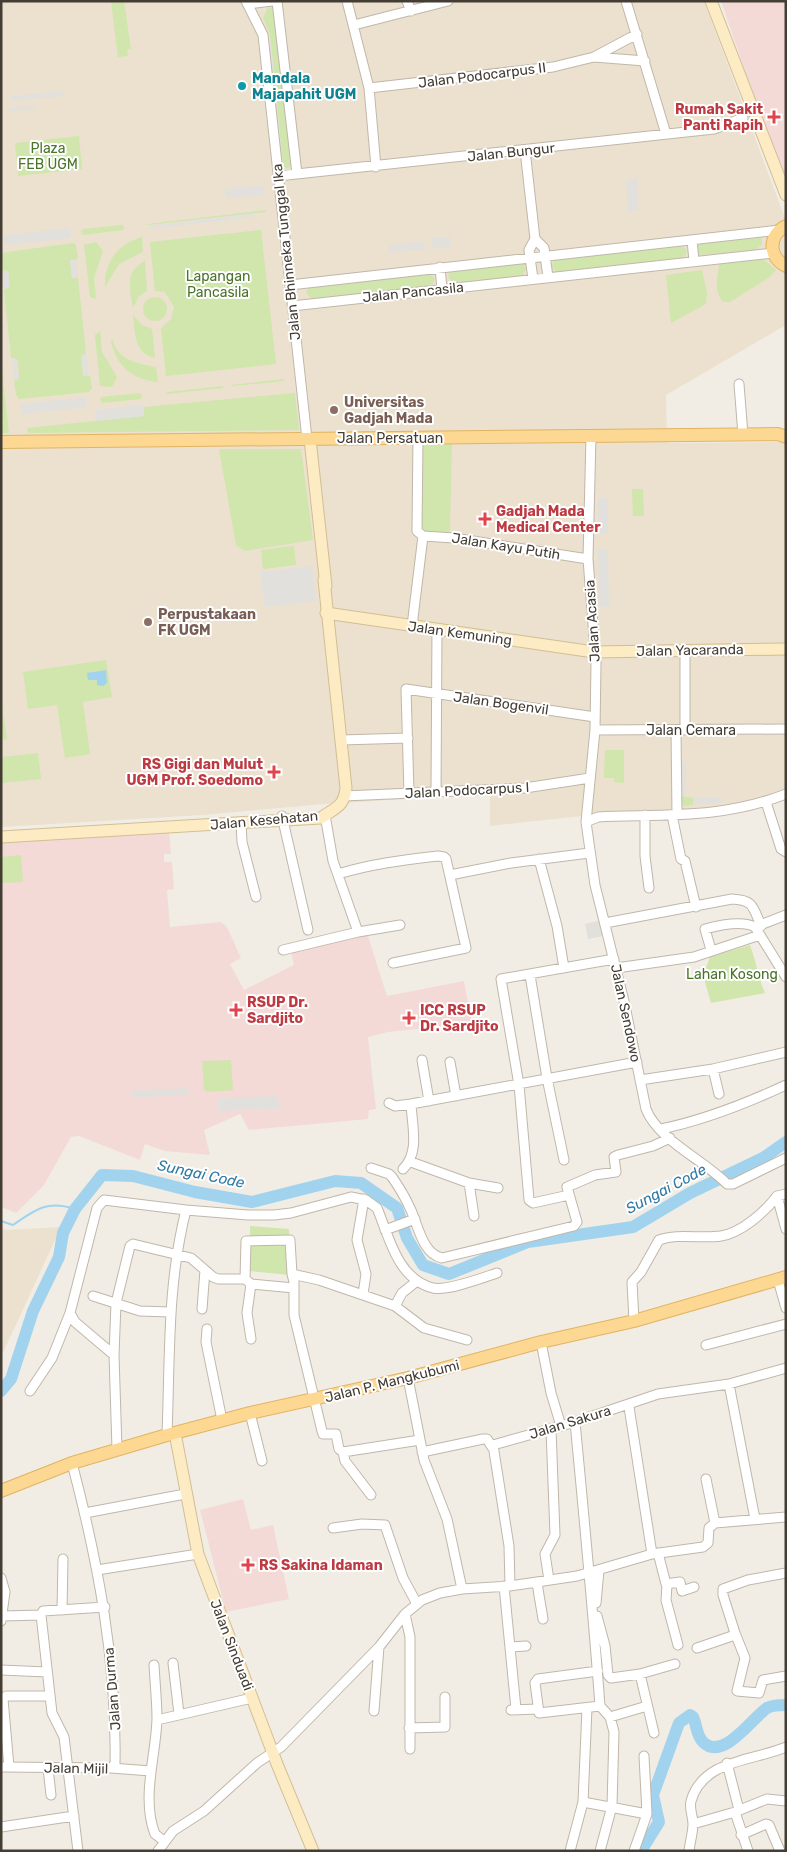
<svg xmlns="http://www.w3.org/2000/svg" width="787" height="1852" viewBox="0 0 787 1852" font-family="Rubik,sans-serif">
	<rect width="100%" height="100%" fill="#f2ede4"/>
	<path fill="#ebe1ce" d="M1,1H704L786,221V325L666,395L667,443L786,442V792L726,810L601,814L490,826V794L324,804L203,815L1,827Z
		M1,1227L6,1230L61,1227L1,1357Z"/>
	<path fill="#f3dad7" d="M721,1H786V178L747,77Z
		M169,831L171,854H164V862H172L174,889L167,890L170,927L221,922L227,927L241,958L230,964L244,990L294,965L291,952L367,933L387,996L464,981L472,1023L388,1032L368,1037L376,1109L369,1110L368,1119L249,1130L240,1114L204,1130L210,1155L165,1151L145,1144L140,1160L79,1136L71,1137L44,1185L16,1213L1,1207V841Z
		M243,1499L251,1530L273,1525L289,1599L226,1612L200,1510Z"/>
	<path fill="#d0e6ad" d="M111,1H124L131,49H127L128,56L118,57Z
		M268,7L272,8L275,13L291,165L287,169L283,166L270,34L263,18Z
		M79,136L82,169L18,176L15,143Z
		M266,210V212L148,225V224Z
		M122,225L124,227L123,230L83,235L81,232L83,229Z
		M261,230L276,364L166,376L161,328L171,319L174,307L165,292L155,291L150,242Z
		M758,236L762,239V244L756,250L701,255L697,253L698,243Z
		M142,237L143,252L119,264L105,287C104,262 118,244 142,237Z
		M96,242L103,251L94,278L96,299L90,297L84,245Z
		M73,243L76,245L78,257L76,260H70L72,278H78L86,354L81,355L83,375L90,376L92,389L89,392L19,399L16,395L14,381L19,379L18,362L17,359L11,358L4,290L9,287L8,271L2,270L1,253Z
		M679,245L685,248L687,252L685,256L680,258L556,272L551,266L555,259Z
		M763,259L776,270L767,279L730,302H723C712,289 719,276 719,262Z
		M145,261L147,291L139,296L133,308C130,289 124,271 145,261Z
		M522,263L527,268L522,276L454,283L448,277L450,270Z
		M702,270L707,293L706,304L671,323L666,275Z
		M428,273L435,278L433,283L429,286L312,299L306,293L309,287Z
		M143 309a12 12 0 1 1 24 0a12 12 0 1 1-24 0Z
		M133,315L142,325L152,329L155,358C134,353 135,333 133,315Z
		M100,331L102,352L117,377L112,387L100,386L95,335Z
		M113,340C116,359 138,364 156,367L158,382C133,380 116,366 111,341Z
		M1,361L9,433H1Z
		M284,379V381L232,386V385Z
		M223,386V388L167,394V392Z
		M140,393L142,396L141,399L102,403L100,400L101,397Z
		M295,393L299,430L28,433L27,428L144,416V407Z
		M421,440L452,441L450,532L419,531Z
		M219,449H301L313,540L245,551L236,545Z
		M632,489H643L644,516H633Z
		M294,546L296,565L263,569L261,550Z
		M106,660L112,697L83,702L90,754L65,758L57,705L28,709L23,672Z
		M1,701L7,739L1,740Z
		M605,750H624V783L614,782V778H604Z
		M38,753L41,779L1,783V757Z
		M681,796L693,798V805L683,806Z
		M21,855L23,882L1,883V857Z
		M750,945C756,961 758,977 765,993L711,1003L703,975L710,957Z
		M231,1060L233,1090L208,1092L204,1090L202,1061Z
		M250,1226L289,1229L290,1275L249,1271Z"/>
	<path fill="#e2e0dd" d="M265,44H271L283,166H277Z
		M63,91V96L12,101L11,96Z
		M36,105L33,109L6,112L10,108Z
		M637,178L639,210L628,211L626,181Z
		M263,185L264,195L226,198L225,189Z
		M253,214L254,217L150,229V226Z
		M70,228L71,238L5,245L4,235Z
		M450,237L451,247L433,249L432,238Z
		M424,241L425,249L390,253L389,245Z
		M70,260H76L78,278H72Z
		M2,271H8L10,287L4,288Z
		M86,354L89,375L84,376L81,355Z
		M17,359L19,379L14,380L12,360Z
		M86,397L87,407L22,414L21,404Z
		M143,405L144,416L96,421L95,410Z
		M598,498H607L608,533H598Z
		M598,550H608L609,607H599Z
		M312,566L316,601L265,607L260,572Z
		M680,762H686V796H680Z
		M693,798H722V803L693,804Z
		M601,920L604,936L588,939L585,924Z
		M188,1088L189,1094L131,1098V1091Z
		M278,1096L279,1109L218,1111L217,1098Z"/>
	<path fill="#a1d3ee" d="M106,670L107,683L103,686L97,685V680H88L87,673Z"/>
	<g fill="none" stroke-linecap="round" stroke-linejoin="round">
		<path stroke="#a1d3ee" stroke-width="2" d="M1,1221L13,1225C36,1209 47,1200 75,1209"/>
		<path stroke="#a1d3ee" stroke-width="12" d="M1,1391L11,1379L33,1311L59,1257L63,1233L75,1209L102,1175L133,1176L195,1192L252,1202L335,1181L361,1183L397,1208L407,1238L423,1265L449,1274L528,1242L633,1227L690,1193L763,1158L786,1142
			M641,1851L659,1822L653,1795L679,1723L690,1715L693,1717C697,1725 696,1735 703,1742C723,1762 752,1718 767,1708C772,1705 779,1705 786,1705"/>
		<defs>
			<path id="street" d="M246,1L263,35L307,439
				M277,1L297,174
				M347,1L369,88L376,167
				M407,1L411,11
				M626,1L666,134
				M248,4L272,1
				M354,25L448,1
				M594,57L645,61
				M369,88L553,67L594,57L637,34
				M525,150L535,239L529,250L533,279
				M278,176L714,129L743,118
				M535,239L544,248L548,277
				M692,240L694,261
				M440,267L442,289
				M290,285L779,230
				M292,306L773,253
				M739,384L743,435
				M591,436L588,559L596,663L595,730L586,822L595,885L624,1001L646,1109C658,1140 704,1160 727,1184H733L786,1158
				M423,536L454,538L588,559
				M412,626L423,536L417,531L418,438
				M685,650V730
				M595,730L786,729
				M676,730L677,815
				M341,740L408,738
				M436,792L437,629
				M409,793L406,689L595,717
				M344,796L525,788L590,778
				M766,802L781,849L786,852
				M325,815L333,861L358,932
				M645,815V856L649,888
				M672,815L681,859L685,861L696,907
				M282,816L308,930
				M241,822L242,842L256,897
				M586,822L598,817C665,814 722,819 786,794
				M539,859L557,926L564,968
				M338,874C371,864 403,860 438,856L444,857L446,859L466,948L393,963
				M450,875L511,863L589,853
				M605,923L732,899C754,900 753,907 761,926
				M755,927L786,915
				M283,950L358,932L400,925
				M711,950L705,929C720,925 742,920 755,927L786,977
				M616,968L694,957L760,935
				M530,975L547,1078L564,1160
				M422,1060L429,1101
				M450,1062L456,1096
				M713,1069L719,1094
				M640,1080L713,1069L786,1052
				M389,1103L395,1106L411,1104L637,1062
				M661,1129C705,1120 745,1104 786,1085
				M411,1162L469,1183L498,1188
				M371,1168L389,1174L392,1177C399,1187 405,1197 410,1208C418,1224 422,1254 442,1258L574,1226L577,1222L567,1187L595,1175L616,1172L614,1157L618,1155L653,1146L670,1138
				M403,1169C420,1152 412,1126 411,1104
				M469,1183L474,1216
				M569,1195L533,1203L529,1200L519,1085L501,979L614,959
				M777,1196L786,1229
				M385,1230L415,1219
				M245,1279L246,1241L290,1240L292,1274
				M778,1280L786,1308
				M363,1294L366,1274L357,1240L364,1199
				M93,1296L140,1311L170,1312
				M395,1306L402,1293L417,1281
				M202,1309L205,1270
				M634,1321L632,1282L641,1272L659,1240C678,1233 701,1239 721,1236C741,1233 765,1212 777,1196L786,1194
				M207,1329L206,1342L222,1420
				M251,1339L247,1313L251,1284
				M541,1342L551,1393L561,1426
				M706,1345L786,1324
				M114,1355L75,1322L70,1313L97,1208L104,1200L186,1210L248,1215H274L291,1213L351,1197L366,1200L377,1208C389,1236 397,1279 433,1288C448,1291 482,1278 497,1273
				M408,1378L424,1460L447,1519L462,1589
				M729,1384L755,1519
				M30,1391L52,1358L70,1313
				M629,1407L652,1554
				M250,1413L262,1461
				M575,1422C584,1516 593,1611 600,1706L539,1713L535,1683L538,1679L598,1671
				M167,1435C170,1358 167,1285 186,1210
				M117,1449L114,1355L116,1303L130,1246L133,1244L191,1258L213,1277L218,1279H245L251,1284L294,1288
				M343,1452L420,1440
				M422,1452L483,1439H487L492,1447
				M72,1463C98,1562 117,1662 115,1764L111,1768
				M706,1479L715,1523
				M371,1495L345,1461L343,1452L339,1449L336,1434H323L322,1431L294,1315V1282L292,1274L319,1280L395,1306L424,1328L467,1340
				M85,1513L185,1494
				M333,1528L362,1524L385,1525L403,1578L417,1604
				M658,1553L666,1584L680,1582L682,1591L694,1587
				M97,1570L198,1554
				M1,1578L5,1592L1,1621
				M549,1580L545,1554L555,1535L551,1429
				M537,1583L543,1619
				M667,1585L666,1600L678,1645
				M504,1586L516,1709
				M510,1586L509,1546L493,1445L575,1422L658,1394L729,1384L786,1368
				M596,1603L599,1570
				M62,1610L63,1559
				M405,1614L410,1637V1749
				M3,1616L41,1615
				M597,1616L605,1646L608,1675L611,1678L640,1674L654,1733
				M735,1633L745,1658L737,1691L759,1693L763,1680L786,1676
				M510,1647L526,1646
				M697,1648L732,1636L735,1633L723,1595V1589L748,1580L786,1573
				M173,1663L179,1714
				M154,1665C155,1683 157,1702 157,1719C156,1756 141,1798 155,1834L164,1841
				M1,1670L47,1672
				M640,1674L675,1664
				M600,1706L610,1717L614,1732L612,1806L600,1851
				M511,1710L538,1709
				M374,1711L379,1647
				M610,1717L647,1706
				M157,1720L252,1698
				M409,1728L445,1727V1697
				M727,1763L739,1810
				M1,1767L111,1768L151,1771
				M9,1767L3,1699L6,1696H50
				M48,1768L51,1795
				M583,1802L647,1814
				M735,1812L748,1851
				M693,1824L735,1812L767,1799L786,1801
				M1,1827L74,1816
				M741,1835L766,1824L769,1825L780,1851
				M78,1851L64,1737L52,1713L41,1615L43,1611L105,1607
				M158,1851L173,1831L204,1811L257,1763L281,1747L379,1647L405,1614L422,1600L440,1593L462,1589L510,1586L577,1576L652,1554L703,1547L708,1543L709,1528L715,1523L786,1517
				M570,1851L583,1802L587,1708
				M634,1851L647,1814L644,1756
				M689,1851C690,1842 693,1832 693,1824C693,1815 689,1810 691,1801C703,1759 754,1761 786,1747"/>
			<path id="secondary" d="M711,1L786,195
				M310,439L326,586
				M326,613L594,652L786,649
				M1,837L321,818C334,808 344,808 346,788L324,580
				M175,1433L198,1554L277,1764L313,1851"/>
			<path id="primary" d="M786,226C768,235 768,257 786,266
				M1,442L778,434L786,437
				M1,1491L72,1463L167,1435L250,1413L408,1378L541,1342L634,1321L786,1277"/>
		</defs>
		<use href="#street" stroke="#c0b7aa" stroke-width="11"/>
		<use href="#secondary" stroke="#d1be95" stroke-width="13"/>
		<use href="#primary" stroke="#e1b463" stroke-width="14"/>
		<use href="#street" stroke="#fff" stroke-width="9"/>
		<use href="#secondary" stroke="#fdecc3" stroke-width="11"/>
		<use href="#primary" stroke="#fcd893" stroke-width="12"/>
	</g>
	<circle fill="#0f9aa8" stroke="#fff" stroke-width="2" cx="242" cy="86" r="5"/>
	<g fill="#e0444e" stroke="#fff" stroke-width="2">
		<path d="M771.5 109.5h5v5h5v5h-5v5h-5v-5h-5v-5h5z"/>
		<path d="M482.5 511.5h5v5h5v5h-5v5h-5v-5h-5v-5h5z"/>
		<path d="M271.5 764.5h5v5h5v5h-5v5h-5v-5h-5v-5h5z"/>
		<path d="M233.5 1002.5h5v5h5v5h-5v5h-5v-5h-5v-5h5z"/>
		<path d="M406.5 1010.5h5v5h5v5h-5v5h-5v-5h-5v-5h5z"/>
		<path d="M245.5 1557.5h5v5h5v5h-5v5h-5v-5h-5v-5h5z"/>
	</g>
	<g fill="#8d6e63" stroke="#fff" stroke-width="2">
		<circle cx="334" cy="410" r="5"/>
		<circle cx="148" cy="622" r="5"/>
	</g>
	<g text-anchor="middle" stroke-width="4" stroke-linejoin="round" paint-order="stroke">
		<g font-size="14" fill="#443d34" stroke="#fff">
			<text transform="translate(482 75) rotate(-7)" y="5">Jalan Podocarpus II</text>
			<text transform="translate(511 152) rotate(-6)" y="5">Jalan Bungur</text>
			<text transform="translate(286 252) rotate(-96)" y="5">Jalan Bhinneka Tunggal Ika</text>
			<text transform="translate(413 292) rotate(-6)" y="5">Jalan Pancasila</text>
			<text x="390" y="443">Jalan Persatuan</text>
			<text transform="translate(506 546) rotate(9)" y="5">Jalan Kayu Putih</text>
			<text transform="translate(592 621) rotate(-94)" y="5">Jalan Acasia</text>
			<text transform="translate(460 633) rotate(8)" y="5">Jalan Kemuning</text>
			<text transform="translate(690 650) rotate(-1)" y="5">Jalan Yacaranda</text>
			<text transform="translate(501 703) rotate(8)" y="5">Jalan Bogenvil</text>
			<text x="691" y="735">Jalan Cemara</text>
			<text transform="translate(467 790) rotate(-3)" y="5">Jalan Podocarpus I</text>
			<text transform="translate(264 820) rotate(-5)" y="5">Jalan Kesehatan</text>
			<text transform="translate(626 1013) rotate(78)" y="5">Jalan Sendowo</text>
			<text transform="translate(392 1381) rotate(-14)" y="5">Jalan P. Mangkubumi</text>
			<text transform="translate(570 1422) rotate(-17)" y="5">Jalan Sakura</text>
			<text transform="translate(232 1645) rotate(69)" y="5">Jalan Sinduadi</text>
			<text transform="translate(112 1689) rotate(-95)" y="5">Jalan Durma</text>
			<text transform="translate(76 1768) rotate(1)" y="5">Jalan Mijil</text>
		</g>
		<g font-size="14" font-weight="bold" fill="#0d838f" stroke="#fff" text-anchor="start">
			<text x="252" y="83">Mandala<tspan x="252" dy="16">Majapahit UGM</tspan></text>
		</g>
		<g font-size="14" font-weight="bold" fill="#be3a42" stroke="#fff" text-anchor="start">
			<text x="763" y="114" text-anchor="end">Rumah Sakit<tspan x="763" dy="16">Panti Rapih</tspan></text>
			<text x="496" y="516">Gadjah Mada<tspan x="496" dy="16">Medical Center</tspan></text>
			<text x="263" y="769" text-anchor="end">RS Gigi dan Mulut<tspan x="263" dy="16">UGM Prof. Soedomo</tspan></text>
			<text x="247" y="1007">RSUP Dr.<tspan x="247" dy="16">Sardjito</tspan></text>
			<text x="420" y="1015">ICC RSUP<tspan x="420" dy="16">Dr. Sardjito</tspan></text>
			<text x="259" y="1570">RS Sakina Idaman</text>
		</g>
		<g font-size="14" fill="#4a7429" stroke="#fff">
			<text x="48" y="153">Plaza<tspan x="48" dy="16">FEB UGM</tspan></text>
			<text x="218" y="281">Lapangan<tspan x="218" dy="16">Pancasila</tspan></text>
			<text x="732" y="979">Lahan Kosong</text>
		</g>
		<g font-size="14" font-weight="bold" fill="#785e54" stroke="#fff" text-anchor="start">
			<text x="344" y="407">Universitas<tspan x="344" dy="16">Gadjah Mada</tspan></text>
			<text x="158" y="619">Perpustakaan<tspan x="158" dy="16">FK UGM</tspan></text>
		</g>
		<g font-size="15" font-style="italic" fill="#2e7aa5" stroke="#fff">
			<text transform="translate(201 1174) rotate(12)" y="5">Sungai Code</text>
			<text transform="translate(666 1189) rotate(-28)" y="5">Sungai Code</text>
		</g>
	</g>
	<rect width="787" height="1852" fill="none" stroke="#443d34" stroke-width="5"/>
</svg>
